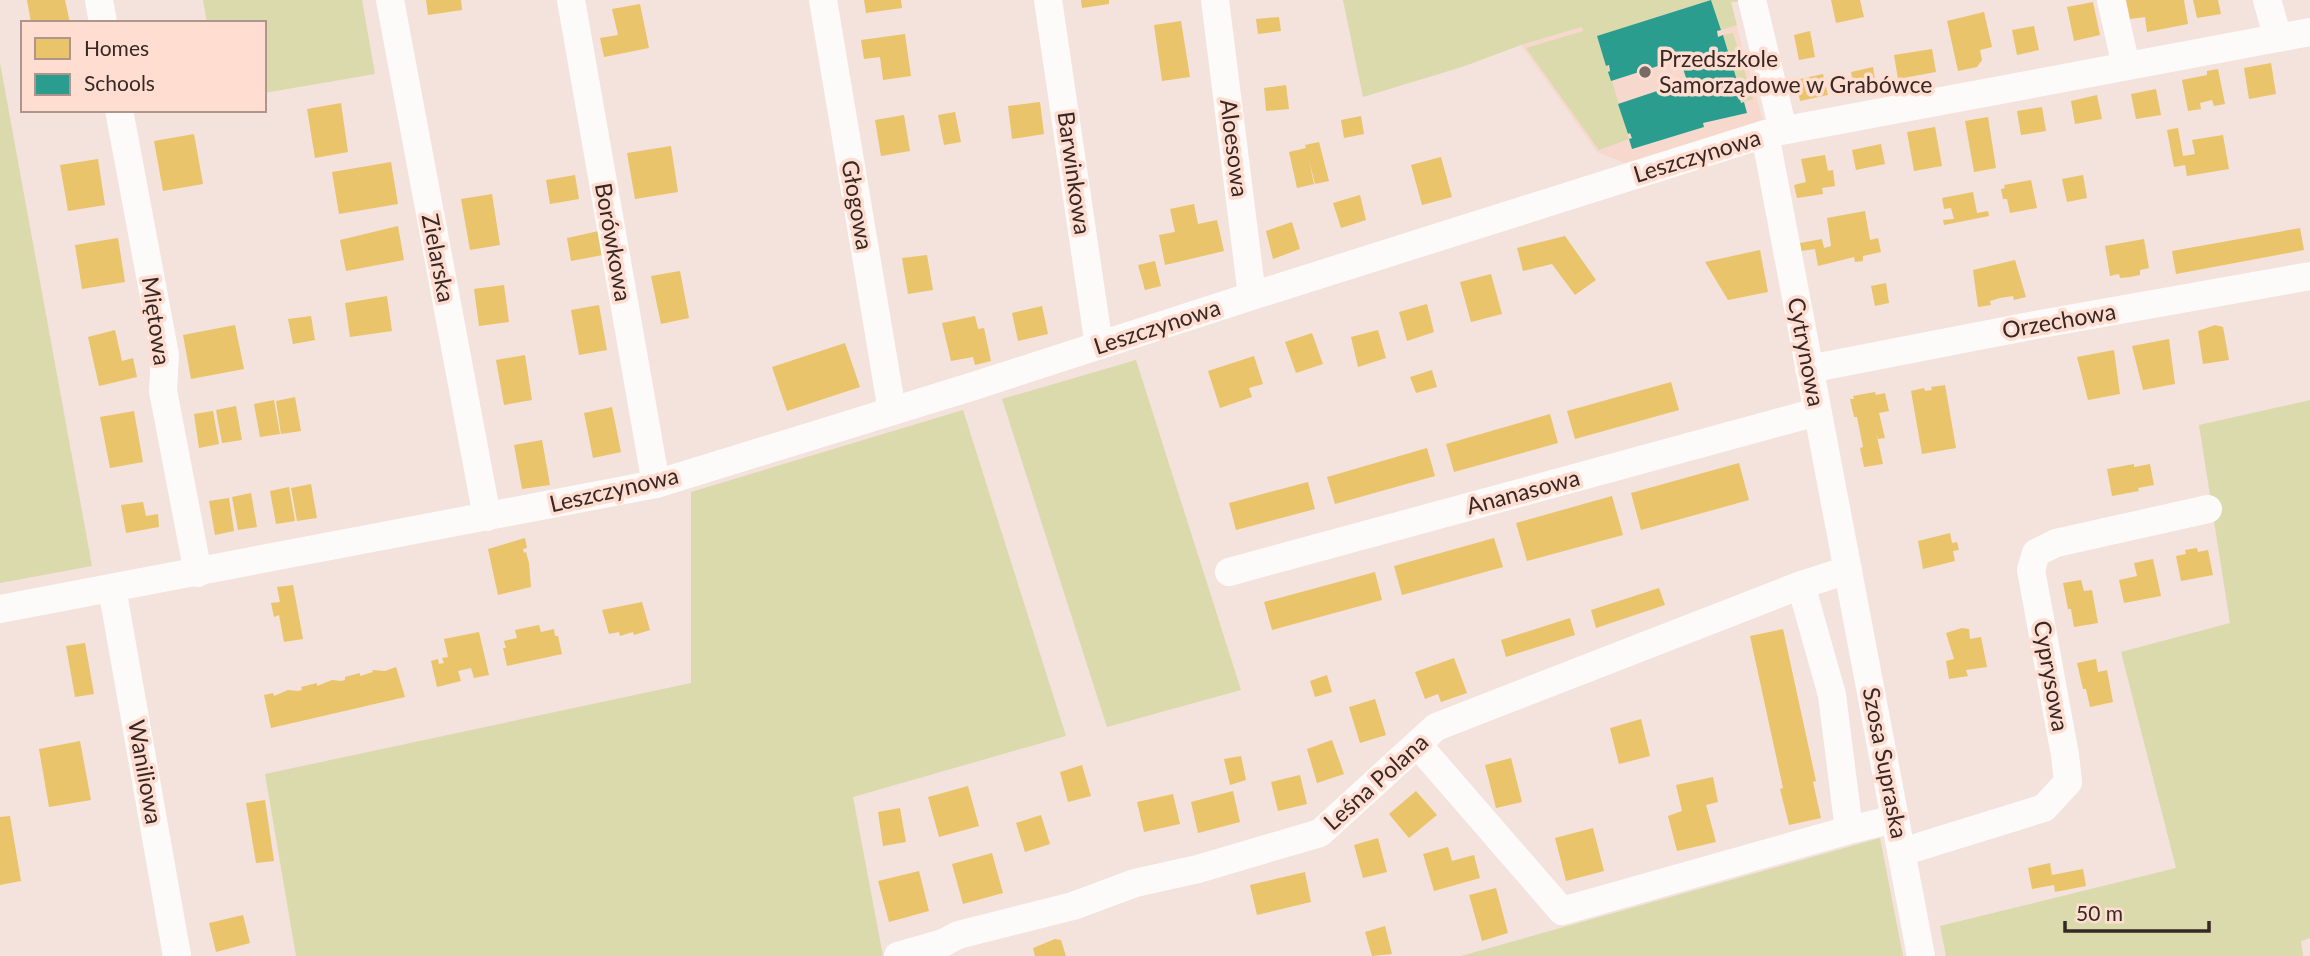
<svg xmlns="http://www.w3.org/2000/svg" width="2310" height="956" viewBox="0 0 2310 956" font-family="Lato,sans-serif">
	<rect width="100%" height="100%" fill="#f4e2dc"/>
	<path fill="#f7d8cd" d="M1671,0H1729L1763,120L1625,163L1597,152L1521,45Z"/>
	<path fill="#dadaad" d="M203,0H362L375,74L264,93V23H207Z
		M1343,0H1757L1731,2L1737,25L1721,30L1711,0L1599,36L1629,139L1599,150L1526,48L1583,31L1582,27L1521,45L1462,67L1363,97Z
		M1733,33L1753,99L1741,103L1740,99L1742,97L1733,68L1724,70L1720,57L1729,54L1723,35Z
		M0,63L92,566L0,583Z
		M1136,360L1241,690L1107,727L1002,399Z
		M2310,400V938L2301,941L2303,956H1946L1940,926L2176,868L2121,652L2230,623L2199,425Z
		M963,410L1066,736L853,797L883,956H296L265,774L691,683V492Z
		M1880,838L1903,956H1461Z"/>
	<path fill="#e9c46a" d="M27,0H65L70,23H31Z
		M426,0H461L462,10L428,15Z
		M864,0H901L902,8L866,13Z
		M1081,0H1109V4L1082,8Z
		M1831,0H1860L1864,17L1836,23Z
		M2126,0H2184L2188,24L2147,32L2145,17L2130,19Z
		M2193,0H2218L2221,14L2197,18Z
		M2093,2L2100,35L2074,41L2067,7Z
		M640,4L649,48L604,57L600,38L618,35L612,9Z
		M1984,12L1992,47L1980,50L1982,60L1977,67L1958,71L1947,21Z
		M1279,17L1281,31L1258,34L1256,19Z
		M1181,21L1190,77L1162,81L1154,25Z
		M2034,26L2039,50L2017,55L2012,30Z
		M1810,31L1815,57L1799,60L1794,35Z
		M905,34L911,76L883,80L880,57L864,59L861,40Z
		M1932,49L1936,72L1898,79L1894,55Z
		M2271,63L2276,94L2249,99L2244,68Z
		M1873,67L1876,85L1854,89L1851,72Z
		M2218,69L2225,104L2214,106L2212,100L2200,103L2201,109L2188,111L2182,80L2207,75V71Z
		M1823,74L1828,95L1800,101L1796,80Z
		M1286,85L1289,109L1266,111L1264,88Z
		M2156,89L2161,115L2136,119L2131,94Z
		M2097,95L2102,119L2075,124L2071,101Z
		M1040,102L1044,134L1012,139L1008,106Z
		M341,103L348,152L315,158L307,109Z
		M2042,107L2046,131L2021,135L2017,111Z
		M955,112L961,142L944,145L938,115Z
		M904,115L910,151L881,156L875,120Z
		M1361,116L1364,134L1344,138L1341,120Z
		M1988,117L1996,168L1974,172L1965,121Z
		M1935,127L1942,166L1914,171L1907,132Z
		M2178,128L2183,156L2195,154L2192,140L2223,135L2229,169L2187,176L2185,165L2174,167L2167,130Z
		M194,134L203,184L163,191L154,141Z
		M1319,142L1329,181L1315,184L1309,160L1314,184L1297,188L1289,152L1306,148L1305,145Z
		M1881,144L1885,164L1856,170L1852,150Z
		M671,146L678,192L635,199L627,153Z
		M1825,155L1828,171L1833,170L1835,186L1822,188L1823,194L1797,198L1794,185L1806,182L1801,159Z
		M1441,157L1452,197L1422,205L1411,165Z
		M98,159L105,205L68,211L60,165Z
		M391,162L398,204L339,214L332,172Z
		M575,175L579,199L550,204L546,180Z
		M2083,175L2087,198L2067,202L2062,179Z
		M2031,180L2037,208L2010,213L2007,199H2003L2001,189L2005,188L2004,185Z
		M1973,192L1977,213L1988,211L1989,216L1944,225L1943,220L1954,219L1951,208L1944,209L1942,198Z
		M492,194L500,245L470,250L461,199Z
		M1360,195L1366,220L1341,228L1333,203Z
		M1194,204L1198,224L1217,220L1224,251L1165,265L1159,235L1175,232L1170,209Z
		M1865,211L1870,240L1878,238L1881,252L1863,256V261L1855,262L1854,257L1818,266L1815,249L1801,251L1800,243L1822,239L1824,248L1831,246L1827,218Z
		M1292,222L1300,249L1273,259L1266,231Z
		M398,226L404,260L346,271L340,240Z
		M2300,228L2304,250L2176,274L2172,251Z
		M599,231L603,255L571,261L567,238Z
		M1565,236L1596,280L1575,295L1552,264L1523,271L1517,248Z
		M118,238L125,282L82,289L75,245Z
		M2144,239L2149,268L2140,270V275L2130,277L2120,278L2119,274L2110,276L2105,246Z
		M1760,250L1768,292L1728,300L1705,262Z
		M927,255L933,290L908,294L902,258Z
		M2015,260L2026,297L2014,300L2013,296L2000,298L1990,301L1991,305L1978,307L1973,270Z
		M1155,261L1161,286L1145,290L1138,265Z
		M680,271L689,318L661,324L651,276Z
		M1491,274L1502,314L1471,322L1460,282Z
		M1886,283L1889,303L1875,306L1871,286Z
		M504,285L509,322L479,326L474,289Z
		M387,296L392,331L350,337L345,303Z
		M1427,304L1434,332L1407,341L1399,312Z
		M599,305L607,350L579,355L571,310Z
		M1042,306L1048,334L1018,341L1012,313Z
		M311,316L315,340L293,344L288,319Z
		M975,316L978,329L984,328L991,361L975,365L973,357L951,361L942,323Z
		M235,325L244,369L191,379L183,335Z
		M2215,325L2223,327L2229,360L2203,364L2198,331Z
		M115,330L122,361L133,358L137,377L99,386L88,337Z
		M1378,330L1386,358L1358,367L1351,337Z
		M1312,333L1323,364L1296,373L1285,342Z
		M2169,339L2175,384L2143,390L2132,346Z
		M845,343L860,387L787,411L772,367Z
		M2114,350L2120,394L2088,400L2077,357Z
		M525,355L532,400L504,405L496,360Z
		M1254,356L1263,384L1249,388L1252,397L1220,408L1208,371Z
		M1432,370L1437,387L1416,393L1410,377Z
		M1671,382L1679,410L1575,439L1567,411Z
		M1945,385L1956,448L1922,454L1911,391L1924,388L1925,391L1932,390L1931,387Z
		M1875,392L1876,395L1885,393L1889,411L1879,413L1885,438L1878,439L1876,432L1883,464L1864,467L1860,448L1863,447L1857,417H1854L1850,399H1854L1853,396Z
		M295,397L301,431L281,434L276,401Z
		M274,400L280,434L260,437L254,404Z
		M236,406L242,440L222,443L216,410Z
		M612,407L621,452L593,458L584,413Z
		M134,411L143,462L110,468L100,417Z
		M213,411L219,444L199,448L194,414Z
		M1550,414L1558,443L1454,472L1446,444Z
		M542,440L550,485L522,489L514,445Z
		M1427,448L1435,476L1335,504L1327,477Z
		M1739,463L1749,500L1641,530L1631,493Z
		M2134,464V467L2150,464L2154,485L2138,488L2139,491L2112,496L2107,469Z
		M1308,482L1315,509L1236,530L1229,503Z
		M311,484L317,518L297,521L291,488Z
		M289,487L295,521L276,524L270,491Z
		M251,493L257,527L238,530L232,497Z
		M1612,496L1623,535L1527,561L1516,523Z
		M229,498L234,531L215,535L209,501Z
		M143,502L146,516L158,514L159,527L126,533L121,505Z
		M1950,533L1952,543L1957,542L1959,550L1953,551L1955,561L1923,569L1918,541Z
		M525,538L527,548L523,549L524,553L526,552L529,563L531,587L498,595L488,549Z
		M1494,538L1503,567L1402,595L1394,566Z
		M2197,548L2198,552L2208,550L2213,575L2181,581L2176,556L2186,554L2185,550Z
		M2153,559L2161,596L2124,603L2119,580L2137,576L2134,563Z
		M1375,572L1382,600L1272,630L1264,602Z
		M2081,580L2084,591L2092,590L2098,623L2074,627L2071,609H2068L2063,583Z
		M293,585L303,639L284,642L279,615L274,617L271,603L280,602L277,587Z
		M1659,588L1665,605L1596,628L1591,610Z
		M642,602L650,630L634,635L633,632L620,636L619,632L609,634L602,610Z
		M1570,618L1575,635L1506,657L1501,640Z
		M539,625L541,632L554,629L555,636H558L562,654L507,666L503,648H506L504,641L517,638L515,630Z
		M1962,628L1969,629L1970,639L1981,637L1987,667L1966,670L1968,676L1949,679L1946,661L1954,659L1946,633Z
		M1783,629L1816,781L1813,782L1821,818L1789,825L1780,789L1783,788L1750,636Z
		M479,632L489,675L474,678L471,668L458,671L461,681L437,687L431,661L438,659L439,664L444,663L442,658L448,657L444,639Z
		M85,643L94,694L75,697L66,646Z
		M1454,658L1467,693L1441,702L1438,694L1425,699L1415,672Z
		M2096,659L2098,672L2107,670L2113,702L2090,707L2086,689H2083L2077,663Z
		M396,667L405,697L271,728L264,695L273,693L274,696L288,690L298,691L302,690L301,687L317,683V686L332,680L341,681L345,680V677L360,673V676L373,672L372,670L385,671Z
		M1327,675L1332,692L1315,697L1310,681Z
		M1375,699L1386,735L1360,743L1349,707Z
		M1641,719L1650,756L1619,764L1610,728Z
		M1332,740L1344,774L1317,783L1307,749Z
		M80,741L91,800L49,807L39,749Z
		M1241,756L1246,780L1230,785L1224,759Z
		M1511,758L1522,802L1496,808L1485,765Z
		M1082,765L1091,796L1068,802L1060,772Z
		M1300,775L1307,804L1278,811L1271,782Z
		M1713,777L1718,802L1706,805L1716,842L1677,851L1668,816L1682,811L1676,785Z
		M968,786L979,826L939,837L928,797Z
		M1233,791L1240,822L1198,833L1191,802Z
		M1416,791L1437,815L1409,838L1389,814Z
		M1173,794L1180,824L1144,832L1137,802Z
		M265,800L274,861L256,863L246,803Z
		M900,808L906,842L883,846L878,812Z
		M1041,815L1050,844L1025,852L1016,823Z
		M10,816L21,881L0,885V817Z
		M1593,828L1604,871L1566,881L1555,838Z
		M1378,838L1387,872L1363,878L1354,845Z
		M1448,847L1452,861L1474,855L1480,878L1434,891L1423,854Z
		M992,853L1003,893L963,904L952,864Z
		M2050,863L2052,875L2083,869L2086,886L2055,892L2054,885L2032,889L2028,868Z
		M919,871L929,911L889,922L878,881Z
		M1305,872L1311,902L1257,915L1250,885Z
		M1496,888L1508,933L1482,941L1469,895Z
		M243,915L250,943L216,952L209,923Z
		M1385,926L1392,954L1372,956L1365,932Z
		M1055,939L1061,940L1066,956H1035L1033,948Z"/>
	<path fill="#2a9d8f" d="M1711,0L1721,30L1717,31L1718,37L1723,35L1729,55L1720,57L1724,70L1733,67L1742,98L1740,99L1741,103L1744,102L1747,113L1703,123L1704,127L1632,149L1629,139L1632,138L1631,136L1630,133L1628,134L1618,104L1687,81L1680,59L1611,81L1608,72L1610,71L1609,65L1606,66L1597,36Z"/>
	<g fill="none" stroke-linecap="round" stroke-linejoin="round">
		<path stroke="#fdfbfa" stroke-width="28" d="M99,0L103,23
			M390,0L487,517
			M571,0L656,484
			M823,0L892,411
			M1048,0L1099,346
			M1215,0L1252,296
			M1752,0L1783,130
			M2111,0L2126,66
			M2267,0L2278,38
			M119,110L165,355L163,391L198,573
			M1765,134L1921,956
			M1809,369L2035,325L2310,276
			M1848,570L1801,585L1832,695L1849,830
			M1229,572L1817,412
			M112,588L177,956
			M0,609L656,484L977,385L1252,296L1765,134L2310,32
			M1418,745L1562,911L1849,830L1895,819
			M1902,852L2044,808L2068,782L2065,755L2031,570L2036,553L2056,543L2208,509
			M898,956L943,943L958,935L1073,906L1135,883L1198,869L1320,833L1436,727L1801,585"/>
	</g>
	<circle fill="#786a65" stroke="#ffddd1" stroke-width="2.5" cx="1645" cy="72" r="7"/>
	<g text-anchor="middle" stroke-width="7" stroke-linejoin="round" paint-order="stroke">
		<g font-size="23" fill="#362925" stroke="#ffddd1" text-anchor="start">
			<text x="1659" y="67">Przedszkole<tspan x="1659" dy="26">Samorządowe w Grabówce</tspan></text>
		</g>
		<g font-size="23" fill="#362925" stroke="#ffddd1">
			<text transform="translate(1234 148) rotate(83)" y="8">Aloesowa</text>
			<text transform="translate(1697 156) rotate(-17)" y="8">Leszczynowa</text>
			<text transform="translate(1074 173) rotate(82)" y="8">Barwinkowa</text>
			<text transform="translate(857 205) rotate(80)" y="8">Głogowa</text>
			<text transform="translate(613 242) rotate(80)" y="8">Borówkowa</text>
			<text transform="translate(438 258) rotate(79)" y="8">Zielarska</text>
			<text transform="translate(156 321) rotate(82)" y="8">Miętowa</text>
			<text transform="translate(2059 321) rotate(-10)" y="8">Orzechowa</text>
			<text transform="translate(1157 327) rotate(-18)" y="8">Leszczynowa</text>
			<text transform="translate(1806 352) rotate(79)" y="8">Cytrynowa</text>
			<text transform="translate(614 490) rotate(-13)" y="8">Leszczynowa</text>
			<text transform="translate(1523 492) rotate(-15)" y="8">Ananasowa</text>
			<text transform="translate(2051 676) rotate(80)" y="8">Cyprysowa</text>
			<text transform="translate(1885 763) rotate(79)" y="8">Szosa Supraska</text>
			<text transform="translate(145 772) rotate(80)" y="8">Waniliowa</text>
			<text transform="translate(1376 782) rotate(-42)" y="8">Leśna Polana</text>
		</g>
	</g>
	<rect x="21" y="21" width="245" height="91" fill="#ffddd1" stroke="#af958c" stroke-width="2"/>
	<rect x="35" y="38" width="35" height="21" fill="#e9c46a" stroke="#af958c" stroke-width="2"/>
	<text x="84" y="56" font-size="21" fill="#362925">Homes</text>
	<rect x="35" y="74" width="35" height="21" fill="#2a9d8f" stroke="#af958c" stroke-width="2"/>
	<text x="84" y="91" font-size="21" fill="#362925">Schools</text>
	<path d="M2065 921v10h144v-10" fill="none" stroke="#362925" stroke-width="3.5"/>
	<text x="2076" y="921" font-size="21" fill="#362925" stroke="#ffddd1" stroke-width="5" paint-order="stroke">50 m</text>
</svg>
